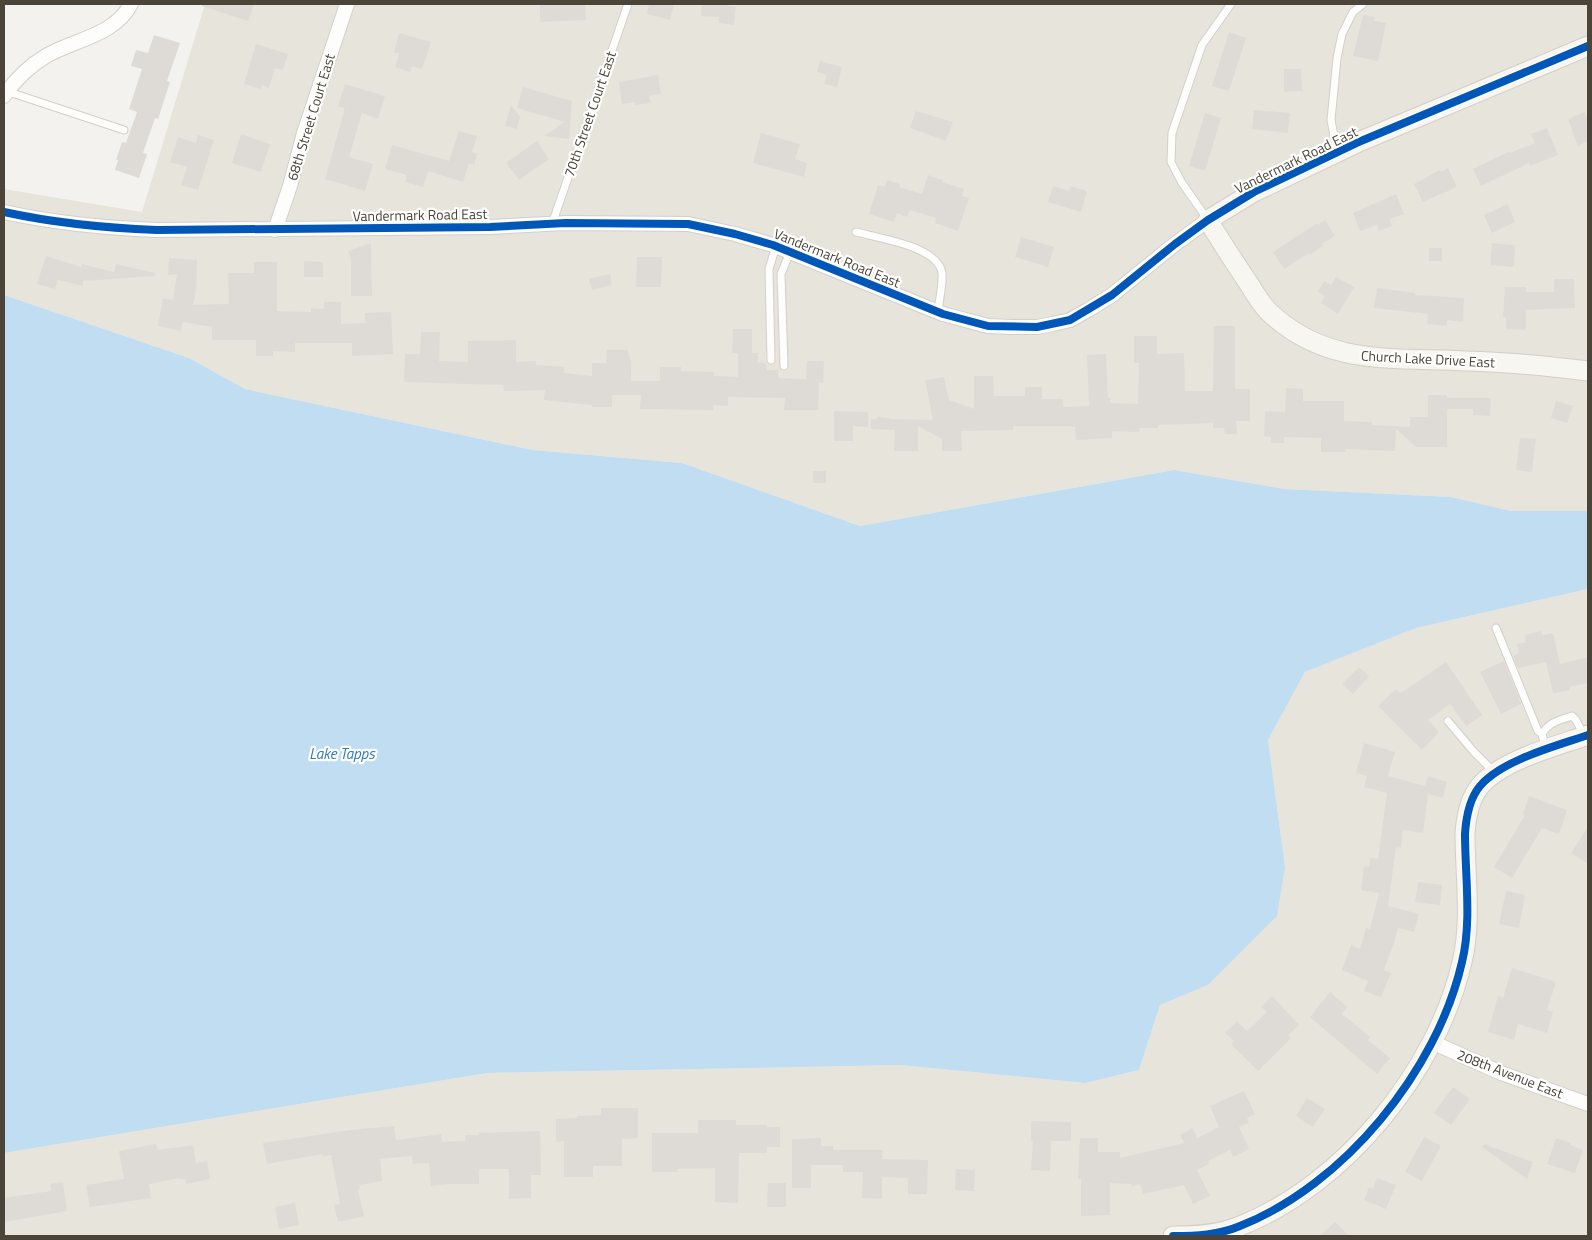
<svg xmlns="http://www.w3.org/2000/svg" width="1592" height="1240" viewBox="0 0 1592 1240" font-family="'Titillium Web',sans-serif">
	<rect width="100%" height="100%" fill="#f4f2ee"/>
	<path fill="#e7e4dc" d="M205,4H1588V511H1511L1451,497L1285,489L1174,470L860,526L682,463L533,450L245,389L189,358L4,295V189L142,212Z
		M1588,589V1236H4V1153L487,1073L900,1065L1085,1083L1139,1070L1160,1005L1208,985L1285,867L1268,740L1305,672L1416,628Z"/>
	<path fill="#c0ddf1" d="M4,295L189,358L245,389L533,450L682,463L860,526L1174,470L1285,489L1451,497L1511,511H1588V589L1416,628L1305,672L1268,740L1285,867L1277,916L1208,985L1160,1005L1139,1070L1085,1083L900,1065L487,1073L4,1153Z"/>
	<path fill="#dedbd6" d="M202,4H254L248,21L202,6Z
		M540,4H585L586,20L540,22Z
		M649,4H674L670,20L647,14Z
		M702,4H728V6L736,7L734,25L719,23V17L701,16Z
		M1363,15L1375,17L1374,21L1386,23L1378,61L1353,56Z
		M1229,32L1246,38L1229,91L1212,86Z
		M399,33L431,42L422,69L412,66L410,72L395,67L399,54L394,52Z
		M154,35L180,43L167,81L170,82L158,119L155,118L143,153L147,154L139,178L115,170L118,160H116L122,142L126,143L137,112L129,109L142,69L131,66L136,50L148,53Z
		M256,44L288,54L283,70L275,68L269,88L262,85L261,89L244,84Z
		M820,61L842,67L837,87L824,84L827,75L817,72Z
		M1284,69H1301L1302,91L1284,92Z
		M658,75L661,94L649,96L651,103L635,105V102L622,104L619,82Z
		M345,84L385,96L378,119L362,113L349,157L373,164L365,191L325,179L345,108L338,106Z
		M523,87L572,101L569,139L544,136L565,122L517,108Z
		M511,105L520,117L517,129L505,126Z
		M1254,110L1290,113L1288,133L1252,129Z
		M916,111L953,122L946,141L910,128Z
		M1585,112L1588,121V141L1578,146L1568,119Z
		M1205,113L1221,118L1205,171L1189,166Z
		M1547,128L1558,155L1530,166L1529,163L1481,186L1473,169L1510,151V153L1535,143L1531,134Z
		M459,131L477,136L472,152L477,154L474,165L469,163L463,182L428,171L423,187L405,182L407,175L385,169L392,145L449,161Z
		M761,133L800,144L795,159L807,163L804,177L753,163Z
		M241,134L270,144L261,172L232,163Z
		M198,135L214,140L198,190L181,185L187,167L170,162L178,137L196,143Z
		M537,141L549,159L519,180L506,163Z
		M1448,168L1457,187L1423,202L1414,184L1440,170L1441,172Z
		M928,175L943,180L942,182L964,189L962,196L969,198L958,231L935,223L936,218L910,210L907,217L897,213L894,222L869,214L878,185L885,187L887,180L900,184L899,187L922,194Z
		M1053,186L1069,191L1070,186L1087,191L1081,212L1048,202Z
		M1396,194L1404,214L1390,219L1392,226L1379,231L1377,225L1360,231L1353,213Z
		M1508,204L1515,222L1492,233L1484,215Z
		M1325,220L1335,236L1322,244L1323,246L1310,255L1309,253L1284,269L1273,252L1317,223L1318,225Z
		M1021,237L1054,247L1048,267L1015,257Z
		M371,243L372,296H351V259L348,251Z
		M1492,243L1515,245L1514,267L1490,265Z
		M1429,248H1442V261H1429Z
		M46,256L81,267L82,264L114,272L116,264L155,273L154,276L83,281V286L58,280L55,289L37,284Z
		M637,257H662L661,287H636Z
		M169,258L197,260L196,290L193,305L229,304L228,273H254V262H277V311L311,312V308L324,309V302H341V324L365,323V313L391,312L393,354L352,356V343H295V352L273,351V356H256V340H212V327L183,322L181,331L158,326L163,298L173,300L177,274L168,275Z
		M304,261L323,262V277H304Z
		M610,274L612,285L592,290L589,279Z
		M1336,277L1354,287L1338,314L1321,303L1325,296L1318,292L1324,281L1331,285Z
		M1554,279H1574L1575,308L1526,310V330L1506,329V317H1503L1505,287H1526V292H1554Z
		M1377,288L1415,293V295L1464,298L1463,322L1447,320V326L1427,324L1428,314L1374,308Z
		M1214,326H1235V389H1250V421H1236L1237,434H1225L1224,428H1213V423L1158,425V428H1140L1139,432L1112,431V438L1076,440L1075,427H1072V426H1013V430L961,431L962,451H942V439L918,426V451H894L895,430L871,429V419H877V417L889,418V419L933,420L925,380L944,377L949,400L974,409V376H993L994,396H1025V387H1042V399H1063V407L1089,406L1087,355L1106,354L1108,398H1110V403L1138,404L1139,363H1134V336H1157V354L1184,353L1185,391H1213Z
		M733,329H752V353H758V362L766,363L767,370H778V378L806,379L807,361H824L823,383H819L818,410H784L785,398L728,397V406L713,405V410L640,409L641,395H612V407H592V405L544,400L545,390L504,391L503,385L404,382L405,354H420L421,332H440L439,361L468,362V341L516,340V362L536,361V365L564,367V373L592,376V363H606L607,350H628L631,362V381H660V367H681V371L714,372V376L738,377V353H732Z
		M1286,388L1303,389V401H1344V421L1372,422V425L1410,427V417H1428V395H1447V398H1491L1490,416L1473,415V409H1447V447H1416L1396,429L1395,451L1345,449V452H1321V438L1284,437V443H1271V437L1264,436L1265,411L1285,412Z
		M1556,401L1573,406L1567,423L1551,418Z
		M834,411L868,412V427L853,426V441H834Z
		M1520,438L1536,439L1532,472L1516,470Z
		M813,471H826V483H813Z
		M1541,631L1543,635L1553,633L1560,664L1588,657V683L1569,687L1570,690L1553,693L1546,662L1518,668L1513,656L1519,653L1517,644L1526,642L1525,635Z
		M1504,661L1521,704L1501,714L1480,672Z
		M1446,662L1482,715L1466,726L1450,704L1428,720L1439,732L1422,750L1378,706L1396,689L1401,693Z
		M1359,667L1369,676L1353,694L1342,684Z
		M1364,743L1395,752L1388,776L1425,786L1428,776L1447,782L1443,798L1428,794L1423,833L1403,830L1401,848L1396,847L1388,906L1419,914L1414,932L1398,928L1394,943L1384,970L1391,973L1381,997L1364,991L1368,981L1342,970L1351,945L1360,949L1366,928L1370,929L1379,893L1361,890L1364,866L1369,867L1370,858L1378,859L1387,793L1364,787L1367,776L1356,773Z
		M1529,796L1567,810L1559,834L1542,828L1512,878L1494,867L1525,815L1523,814Z
		M1588,827V864L1571,853Z
		M1418,882L1442,885L1440,905L1415,902Z
		M1506,891L1525,895L1519,928L1499,924Z
		M1512,968L1556,982L1547,1010L1553,1012L1547,1033L1518,1024L1514,1040L1488,1032L1498,996L1503,998Z
		M1330,992L1347,1007L1342,1014L1370,1037L1368,1040L1390,1058L1377,1074L1310,1017Z
		M1272,996L1299,1025L1288,1035L1291,1038L1258,1071L1231,1044L1234,1041L1225,1033L1237,1021L1247,1031L1267,1012L1261,1007Z
		M1453,1087L1470,1099L1451,1125L1434,1113Z
		M1244,1091L1255,1114L1247,1118L1249,1123L1239,1127L1249,1149L1233,1157L1230,1150L1208,1161L1209,1164L1197,1170L1210,1196L1193,1204L1184,1185L1143,1194L1140,1184L1132,1186L1131,1184L1110,1183V1215L1081,1216V1179H1078L1080,1138H1098V1152H1120V1158L1184,1143L1180,1135L1193,1128L1197,1138L1219,1127L1210,1106Z
		M1307,1098L1325,1109L1313,1127L1296,1116Z
		M601,1108H638V1138L622,1139V1166H593V1177H564V1141L556,1142V1119L577,1118V1116L601,1115Z
		M698,1120H736V1125H767V1127H780V1147H767V1153H739L738,1203L715,1202V1168L677,1169V1172H652V1133H698Z
		M1031,1121L1071,1122V1141H1051L1050,1171L1031,1170L1033,1141H1031Z
		M394,1126L396,1140L441,1134L442,1142L465,1141V1135H479V1133L540,1131L541,1175H531V1198L509,1199V1169H479V1184H449L431,1186L429,1163L413,1164L412,1156L380,1159L382,1181L359,1185L360,1189L358,1190L364,1216L338,1222L334,1205L340,1204L331,1155L323,1156V1154L267,1164L263,1143L351,1130Z
		M1424,1137L1441,1146L1422,1181L1405,1172Z
		M821,1138V1146H833V1150H883L882,1159L928,1160L927,1194H908V1178L882,1177V1199L862,1198L863,1172H843V1165H811V1188H792V1139Z
		M1556,1138L1571,1143L1570,1145L1583,1150L1575,1173L1547,1164Z
		M156,1144L158,1150L193,1145L196,1163L207,1161L210,1179L186,1184L185,1179H180V1178L149,1184L151,1198L90,1207L86,1185L124,1179L119,1151Z
		M1484,1144L1533,1162L1527,1179L1482,1147Z
		M956,1169L975,1170L974,1191L955,1190Z
		M1377,1178L1396,1185L1386,1209L1364,1200L1369,1187L1373,1189Z
		M63,1182L67,1211L4,1222V1198L51,1191L50,1184Z
		M768,1183H786V1207H767Z
		M295,1203L299,1225L279,1229L275,1207Z
		M1335,1222L1349,1236H1320Z"/>
	<g fill="none" stroke-linecap="round" stroke-linejoin="round">
		<defs>
			<path id="lane" d="M6,91L124,130
				M1337,152L1331,120L1337,58L1342,34L1353,12L1363,4
				M1208,220L1182,183L1171,162L1172,133L1202,45L1231,4
				M552,224L628,4
				M856,232C878,238 938,246 942,273C943,285 939,300 938,312
				M771,360L769,269L776,246
				M784,366L781,274L790,252
				M1496,628L1538,731L1542,734L1545,747
				M1448,721L1474,752L1495,773
				M1542,734C1549,722 1560,720 1572,716L1576,720L1584,736"/>
			<path id="street" d="M4,96C15,80 29,66 46,56C75,39 114,36 131,4
				M4,212C54,223 105,228 157,230L490,227L566,223L688,224L735,234L773,245L943,314L988,326L1012,327H1037L1053,324L1070,320L1088,310L1112,295L1175,244L1208,220
				M275,230L290,186L304,133L347,4
				M1432,1042L1501,1073L1588,1104"/>
			<path id="secondary" d="M1588,46L1361,141L1254,192L1208,220C1221,242 1235,263 1249,284C1255,294 1261,304 1269,312C1327,367 1394,357 1467,361C1507,362 1548,366 1588,371
				M1173,1236C1195,1236 1219,1235 1240,1226C1344,1185 1437,1071 1462,962C1472,922 1465,875 1465,834C1466,818 1470,798 1480,786C1502,760 1556,746 1588,735"/>
		</defs>
		<use href="#lane" stroke="#d2d0cb" stroke-width="9"/>
		<use href="#street" stroke="#d2d0cb" stroke-width="16"/>
		<use href="#secondary" stroke="#d3cfc5" stroke-width="21"/>
		<use href="#lane" stroke="#fdfdfc" stroke-width="7"/>
		<use href="#street" stroke="#fdfdfc" stroke-width="14"/>
		<use href="#secondary" stroke="#f7f6f1" stroke-width="19"/>
		<defs>
			<path id="cycleway" d="M4,212C54,223 105,228 157,230L490,227L566,223L688,224L735,234L773,245L943,314L988,326L1037,327L1070,320L1112,295L1175,244L1208,220L1254,192L1361,141L1588,46
				M1173,1236C1195,1236 1219,1235 1240,1226C1344,1185 1437,1071 1462,962C1472,922 1465,875 1465,834C1466,818 1470,798 1480,786C1502,760 1556,746 1588,735"/>
		</defs>
		<use href="#cycleway" stroke="#fff" stroke-width="11"/>
		<use href="#cycleway" stroke="#0057b8" stroke-width="8"/>
	</g>
	<g text-anchor="middle" stroke-width="4.5" stroke-linejoin="round" paint-order="stroke">
		<g font-size="14" fill="#4b4439" stroke="#fff">
			<text transform="translate(590 114) rotate(-71)" y="5">70th Street Court East</text>
			<text transform="translate(311 117) rotate(-73)" y="5">68th Street Court East</text>
			<text transform="translate(1296 160) rotate(-26)" y="5">Vandermark Road East</text>
			<text transform="translate(420 215) rotate(-1)" y="5">Vandermark Road East</text>
			<text transform="translate(837 258) rotate(22)" y="5">Vandermark Road East</text>
			<text transform="translate(1428 359) rotate(3)" y="5">Church Lake Drive East</text>
			<text transform="translate(1510 1074) rotate(21)" y="5">208th Avenue East</text>
		</g>
		<g font-size="15" font-style="italic" fill="#2e7ab2" stroke="#fff">
			<text x="342" y="759">Lake Tapps</text>
		</g>
	</g>
	<rect width="1592" height="1240" fill="none" stroke="#4b4439" stroke-width="10"/>
</svg>
